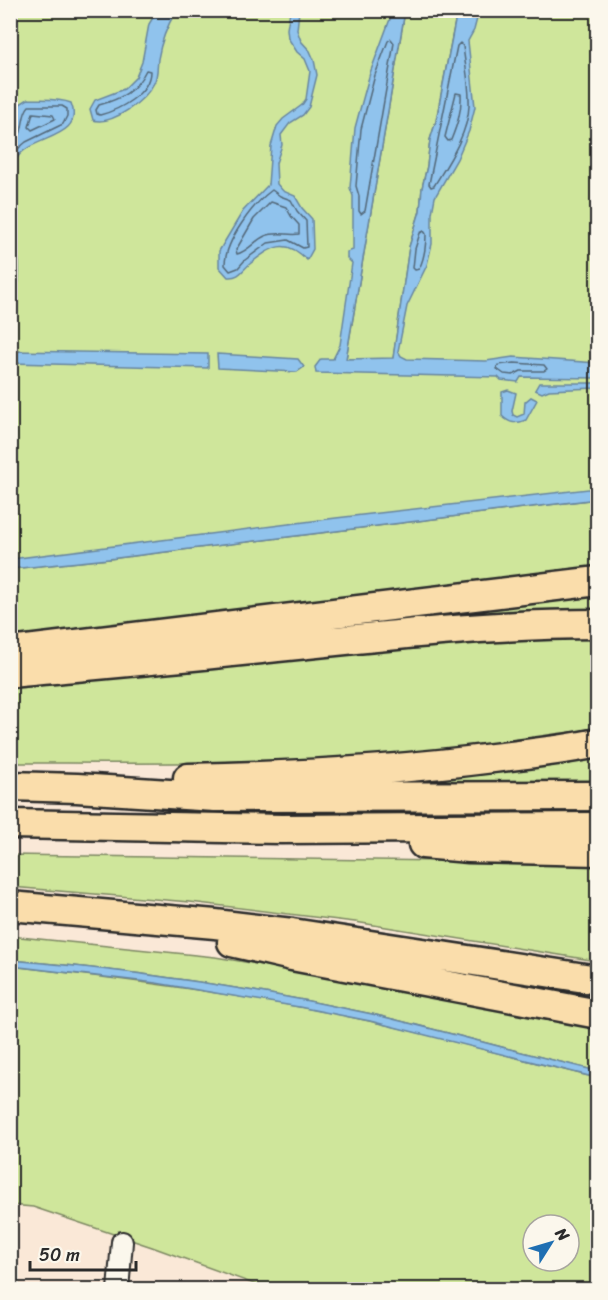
<svg xmlns="http://www.w3.org/2000/svg" width="608" height="1300" viewBox="0 0 608 1300" font-family="Sriracha,sans-serif">
	<rect width="100%" height="100%" fill="#fae8d7"/>
	<filter id="ink" filterUnits="userSpaceOnUse"><feTurbulence type="fractalNoise" baseFrequency=".0167" numOctaves="2"/><feDisplacementMap in="SourceGraphic" scale="12" xChannelSelector="R" yChannelSelector="G"/><feConvolveMatrix kernelMatrix="1 2 1 2 8 2 1 2 1" color-interpolation-filters="sRGB"/></filter>
	<g filter="url(#ink)">
		<path fill="#cfe69b" stroke="#7d8863" stroke-width="1.5" fill-rule="evenodd" d="M10,11H402L341,365H392L461,11H597V495L11,564Z
			M405,11H457L436,121L430,140L427,166L422,188L420,211L409,247L393,359H346Z
			M597,499V571L11,641L10,569L109,559Z
			M597,592V612L332,628L335,624Z
			M597,637V727C557,737 517,742 476,747C322,766 166,763 11,763L10,686L152,675L498,638Z
			M597,755V783L343,785Z
			M10,855L597,863V961L355,922L190,902L11,887Z
			M10,936L215,957L434,994L597,1027V1071C522,1053 447,1032 372,1014C253,988 132,970 11,960Z
			M10,966C131,980 250,995 369,1021C446,1038 521,1060 597,1078V1289H268L152,1247L33,1207L11,1205ZM533,1225H569V1261H533Z"/>
		<path fill="#90c3ed" stroke="#68869f" stroke-width="1.5" d="M157,11H176C167,26 161,41 158,59C157,67 158,76 154,83C146,100 112,126 93,120L90,109L95,100L124,89L136,77L142,62L149,24Z
			M290,11H299L297,30L301,41L310,51L314,60L317,75L309,107L303,115L290,123L281,135L282,145L276,163L277,184L283,191L295,196L302,208L312,219L313,249L307,260C285,237 272,247 251,263C242,270 240,278 228,277L219,267V251L243,211L268,185L271,146L277,126L283,119L302,105L306,99L310,71L305,59L297,52L288,38L287,29Z
			M393,11H405L346,359L393,358L409,247L420,211L422,188L427,166L430,140L436,121L457,11H479L474,30L468,41L475,107L469,131L457,159L435,197L432,213V244L427,265L407,306L398,351L401,356L407,359L486,361L513,357L597,363V378L521,377L518,382L501,380L498,377L316,373L315,367L321,359H333L340,345L352,263L347,258V252L353,250V196L350,188L355,128L359,113L370,73Z
			M28,99C41,100 58,98 71,103C86,140 28,135 16,160C7,178 11,201 12,220L11,224V139L14,134L20,104Z
			M11,240C23,255 21,289 11,305Z
			M11,351L208,354V368L11,363Z
			M217,354L298,359L304,367L297,372L218,368Z
			M597,380V386L595,388L549,390L542,393L535,390L539,383H594Z
			M508,390L516,393L512,411L513,415L517,417L524,414L525,402L531,397L537,400L526,420C516,424 510,424 502,416V392Z
			M597,488V499L109,559L11,569V559L336,518Z
			M11,960C132,970 253,988 372,1014C447,1032 522,1053 597,1071V1078L370,1021L299,1007L156,983L11,966Z"/>
		<g fill="none" stroke-linecap="round" stroke-linejoin="round">
			<path stroke="#536879" stroke-width="1.5" d="M391,39L394,43L365,211L361,214L359,211V196L356,186L361,129L375,75L388,41Z
				M460,43L463,46C465,65 470,86 469,106C468,134 448,163 434,186L431,187L429,184L457,46Z
				M146,70L150,71C150,94 119,110 100,115L97,114L96,110L99,105C121,99 136,91 146,70Z
				M456,93L461,94C462,111 457,125 451,140L448,141L445,137Z
				M33,113L53,115L55,119L32,130L29,127Z
				M10,142C27,139 19,116 29,106H62L67,109V116L63,124L26,142L13,153L10,158
				M272,190L280,196L291,200L297,211L306,221L307,247L303,248L288,240L268,243L245,260L238,268L230,271L225,265C225,241 253,204 272,190Z
				M271,202L286,207L291,216L299,225V234C289,236 277,231 265,236C255,240 249,251 237,254L236,250L254,219Z
				M424,231L426,234C426,246 424,259 419,269L415,270L413,268L415,249L420,233Z
				M514,363L544,365L547,369L544,371H521L513,375L504,374L497,369L498,365Z"/>
			<defs>
				<path id="minor" d="M118,1290L122,1242"/>
				<path id="highway" d="M10,652L598,581
					M10,673C94,665 177,658 261,649C373,637 485,624 598,624
					M188,778C290,776 392,771 493,758C528,754 563,750 598,743
					M10,786L77,788L215,797L598,796
					M10,824L281,829L598,827
					M423,844L469,848L598,851
					M10,906L215,924L292,933L598,980
					M232,942L292,956L598,1014"/>
			</defs>
			<use href="#minor" stroke="#2b2b2b" stroke-width="24"/>
			<use href="#highway" stroke="#2b2b2b" stroke-width="33"/>
			<use href="#minor" stroke="#fbf7ec" stroke-width="20"/>
			<use href="#highway" stroke="#faddab" stroke-width="28"/>
		</g>
	</g>
	<rect width="608" height="1300" fill="none" stroke="#fbf7ec" stroke-width="36"/>
	<rect x="18" y="18" width="572" height="1264" fill="none" stroke="#2b2b2b" stroke-width="2" filter="url(#ink)"/>
	<g transform="translate(551 1243) rotate(53)"><circle r="28" fill="#fbf7ec" stroke="#a8a59f" stroke-width="1.5"/>
	<path d="M0-4.5L10 22L0 15L-10 22Z" fill="#1f6fb2"/>
	<text y="-9" font-size="16" font-weight="bold" text-anchor="middle" fill="#2b2b2b">N</text>
	</g>
	<path d="M30 1261v9h106v-9" fill="none" stroke="#2b2b2b" stroke-width="3"/>
	<text x="39" y="1261" font-size="18" fill="#2b2b2b" stroke="#fbf7ec" stroke-width="4.5" paint-order="stroke">50 m</text>
</svg>
